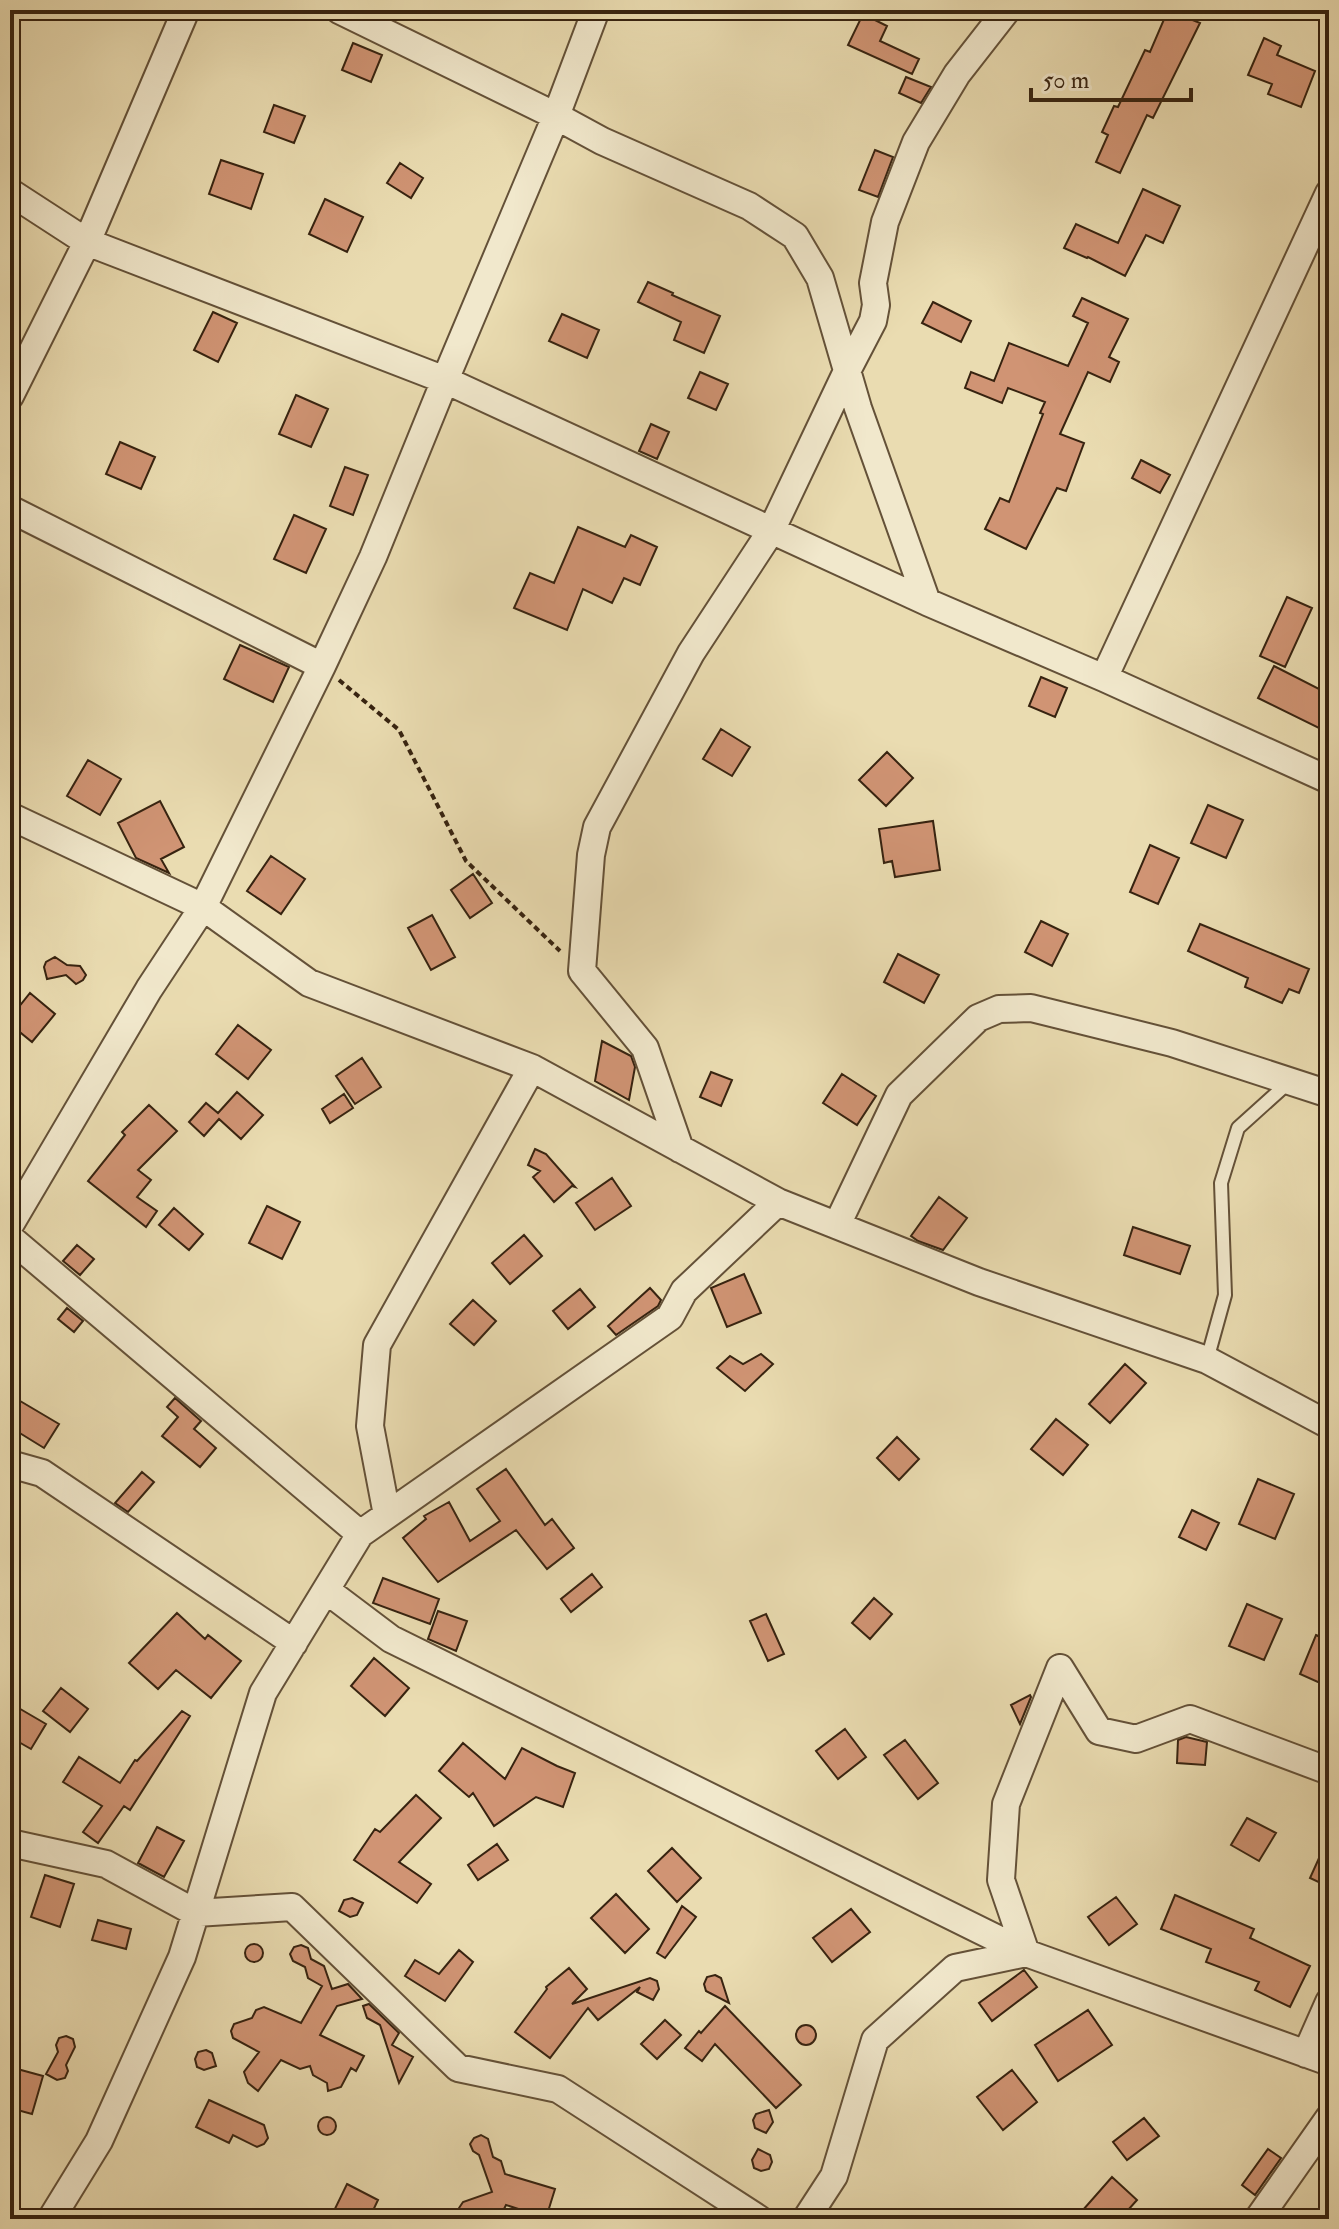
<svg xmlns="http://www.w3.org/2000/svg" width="1339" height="2229" viewBox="0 0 1339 2229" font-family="'IM FELL Double Pica',serif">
	<rect width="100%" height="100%" fill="#eadcb1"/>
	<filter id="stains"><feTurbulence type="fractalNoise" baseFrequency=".0025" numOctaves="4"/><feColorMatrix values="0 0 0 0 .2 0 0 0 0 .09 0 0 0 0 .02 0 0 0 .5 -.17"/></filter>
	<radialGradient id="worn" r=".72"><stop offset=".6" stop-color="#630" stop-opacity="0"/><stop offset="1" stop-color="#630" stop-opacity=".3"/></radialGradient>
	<path fill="#d09474" stroke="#372310" stroke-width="2" d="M1168,10L1200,23L1153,118L1147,115L1120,173L1096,162L1108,135L1102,132L1114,106L1118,107L1145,50L1150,52Z
		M863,14L887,26L880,41L919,59L912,74L848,45Z
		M1264,38L1281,46L1277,55L1315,71L1301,107L1268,94L1272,84L1248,75Z
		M353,43L382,55L371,82L342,70Z
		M906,77L931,87L921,103L899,93Z
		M274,105L305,116L294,143L264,132Z
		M875,150L893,157L878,197L859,190Z
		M221,160L263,174L251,209L209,194Z
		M400,163L423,178L411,198L387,183Z
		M1143,189L1180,206L1163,243L1146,235L1125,276L1088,257L1087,258L1064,248L1076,224L1118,243Z
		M325,199L363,217L347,252L309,234Z
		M648,282L673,293L672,295L720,316L704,353L674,340L681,322L638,302Z
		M1082,298L1128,319L1109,357L1119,362L1110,382L1088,372L1060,434L1084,443L1066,491L1057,488L1026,549L985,529L1000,498L1009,502L1043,414L1040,413L1045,402L1008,388L1002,403L965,388L971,372L994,381L1009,343L1068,366L1088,323L1073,316Z
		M933,302L971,321L961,342L922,323Z
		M213,312L237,323L218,362L194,350Z
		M562,314L599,330L587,358L549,341Z
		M700,372L728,384L716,410L688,398Z
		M296,395L328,409L311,447L279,434Z
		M651,424L669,432L657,459L639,451Z
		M120,442L155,457L141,489L106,474Z
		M1141,460L1170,475L1160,493L1132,478Z
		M345,467L368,475L353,515L330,506Z
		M294,515L326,529L306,573L274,559Z
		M578,527L625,547L631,535L657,547L640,585L624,578L612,603L583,589L567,630L514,608L530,573L554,583Z
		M1287,597L1312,608L1285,667L1260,656Z
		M240,645L289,667L273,702L224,679Z
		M1274,666L1329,694V733L1258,698Z
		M1041,677L1067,688L1055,717L1029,706Z
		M721,729L750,747L732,776L703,759Z
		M887,752L913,778L886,806L859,780Z
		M88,760L121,779L100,815L67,796Z
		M160,801L184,847L161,859L169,873L136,858L118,823Z
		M1208,805L1243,820L1226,858L1191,843Z
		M933,821L940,870L895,877L892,861L884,863L879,829Z
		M1150,845L1179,858L1158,904L1130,892Z
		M271,856L305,879L281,914L247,891Z
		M473,874L492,903L470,918L451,890Z
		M432,915L455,957L431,970L408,928Z
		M1041,921L1068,934L1052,966L1025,952Z
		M1200,924L1309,969L1299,993L1289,989L1282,1003L1245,987L1248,978L1188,951Z
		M898,954L939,975L924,1003L884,982Z
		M55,957L67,965L80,966L86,975L83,980L76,984L66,975L47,979L44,967L46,962Z
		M30,993L55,1014L32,1042L10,1024V1018Z
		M238,1025L271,1050L248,1079L216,1054Z
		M602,1041L631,1056L635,1067L629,1100L595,1081Z
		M362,1058L381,1087L355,1104L336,1076Z
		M711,1072L732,1080L721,1106L700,1097Z
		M842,1074L876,1096L857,1125L823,1103Z
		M237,1092L263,1115L241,1139L219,1119L204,1136L189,1122L206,1103L218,1113Z
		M344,1094L353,1108L330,1123L322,1109Z
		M149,1105L177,1131L138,1170L151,1180L137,1197L157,1211L146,1227L88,1181L125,1135L122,1132Z
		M535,1149L546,1154L575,1187L572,1186L554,1202L533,1177L540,1171L528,1165Z
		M612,1178L631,1206L595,1230L576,1203Z
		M939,1197L967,1218L943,1250L918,1241L911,1236Z
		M267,1206L300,1222L282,1259L249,1243Z
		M174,1208L203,1234L189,1250L159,1225Z
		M1133,1227L1190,1246L1180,1274L1124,1255Z
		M524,1235L542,1256L510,1284L492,1263Z
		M77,1245L94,1259L80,1275L63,1261Z
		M744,1274L761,1313L727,1327L711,1288Z
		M650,1288L661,1300L658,1306L616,1335L608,1326Z
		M580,1289L595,1307L568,1329L553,1311Z
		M473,1300L496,1321L474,1345L450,1324Z
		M67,1308L83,1321L74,1332L58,1319Z
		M761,1354L773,1364L745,1391L717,1368L730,1356L743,1364Z
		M1125,1364L1146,1383L1110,1423L1089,1404Z
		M10,1395L59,1424L44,1448L10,1427Z
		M175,1398L201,1421L194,1429L216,1448L200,1467L162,1436L178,1417L167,1407Z
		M1056,1419L1088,1445L1063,1475L1031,1449Z
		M897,1437L919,1459L899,1480L877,1458Z
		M506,1469L545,1525L552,1519L574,1548L547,1569L516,1530L438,1582L403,1538L426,1519L424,1516L449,1502L470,1541L500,1521L477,1489Z
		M142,1472L154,1482L128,1512L115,1503Z
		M1258,1479L1294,1494L1275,1539L1239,1524Z
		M1192,1510L1219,1523L1206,1550L1179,1537Z
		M592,1574L602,1587L571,1612L561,1599Z
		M383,1578L439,1599L430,1624L373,1603Z
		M874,1598L892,1614L870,1639L852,1623Z
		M1247,1604L1282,1619L1264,1660L1229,1646Z
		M438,1611L467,1621L456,1651L428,1639Z
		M177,1613L205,1639L208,1635L241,1661L211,1698L176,1670L158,1689L129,1663Z
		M766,1614L784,1654L768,1661L750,1621Z
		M1316,1635L1329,1641V1687L1300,1674Z
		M374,1658L409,1688L385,1716L351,1686Z
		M61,1688L88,1709L70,1732L43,1711Z
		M1030,1695L1031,1697L1020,1724L1011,1705Z
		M10,1703L46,1724L31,1749L10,1737Z
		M182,1711L190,1716L130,1810L124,1806L98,1843L83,1832L102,1806L63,1782L79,1757L120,1783L135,1760L137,1761Z
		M845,1729L866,1757L838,1779L816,1751Z
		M1186,1737L1207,1742L1205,1765L1177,1763L1178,1740Z
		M905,1740L938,1783L918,1799L884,1755Z
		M463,1743L505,1779L522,1748L557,1766L575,1773L563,1807L536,1797L494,1826L473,1793L469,1797L439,1771Z
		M416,1795L441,1818L399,1862L431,1884L417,1903L354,1860L375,1829L380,1832Z
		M1247,1818L1276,1833L1259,1861L1231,1845Z
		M157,1827L184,1841L164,1877L138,1863Z
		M1329,1836V1887L1310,1878Z
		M497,1844L508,1860L478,1880L468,1865Z
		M672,1848L701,1878L677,1902L648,1871Z
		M45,1875L74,1884L60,1927L31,1917Z
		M616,1894L649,1929L625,1953L591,1918Z
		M1175,1895L1254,1929L1250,1938L1310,1966L1290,2007L1255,1990L1259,1982L1206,1962L1211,1949L1161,1929Z
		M1116,1897L1137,1924L1109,1945L1088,1917Z
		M352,1898L363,1903L357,1915L350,1917L339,1911L344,1900Z
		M682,1906L696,1917L665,1958L657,1953Z
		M851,1909L870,1932L832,1962L813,1938Z
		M98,1920L131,1929L126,1949L92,1940Z
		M245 1953a9 9 0 1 1 18 0a9 9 0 1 1-18 0Z
		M301,1945L308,1948L311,1959L324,1966L332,1989L348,1984L362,1999L337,2006L320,2035L364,2056L356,2071L351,2068L341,2087L328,2091L327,2083L313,2075L310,2066L300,2069L281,2060L258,2091L248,2083L244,2072L259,2052L233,2038L231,2031L234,2024L252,2018L256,2010L264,2007L301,2023L322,1986L308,1978L305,1967L293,1961L290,1954L294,1947Z
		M459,1950L473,1962L445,2001L405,1976L415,1960L439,1974Z
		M569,1968L587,1989L572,2004L650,1978L657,1981L659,1989L653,2000L637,1992L640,1987L598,2020L588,2008L550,2058L515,2032L547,1989L546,1987Z
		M1024,1970L1037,1987L992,2021L979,2003Z
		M715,1975L721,1978L729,2003L706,1991L704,1984L707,1977Z
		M369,2004L399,2033L392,2045L413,2057L399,2083L380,2025L367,2018L363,2006Z
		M725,2006L801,2085L776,2108L715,2044L702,2061L685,2048L699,2031L701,2033Z
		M1088,2010L1112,2045L1058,2081L1035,2045Z
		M665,2020L681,2035L657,2059L641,2044Z
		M796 2035a10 10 0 1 1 20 0a10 10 0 1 1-20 0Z
		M66,2036L73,2039L75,2047L66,2065L68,2071L65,2078L57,2080L46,2074L58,2052L56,2045L59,2038Z
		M206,2050L212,2053L216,2066L204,2070L197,2067L195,2059L198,2052Z
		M10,2067L43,2076L32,2114L10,2108Z
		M1012,2070L1037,2102L1003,2130L977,2097Z
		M209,2100L264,2125L268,2138L264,2144L257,2147L233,2135L229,2143L196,2127Z
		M769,2110L773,2122L766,2133L755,2128L753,2120L756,2114Z
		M318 2126a9 9 0 1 1 18 0a9 9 0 1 1-18 0Z
		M1144,2118L1159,2136L1127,2160L1113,2142Z
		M481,2135L488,2139L493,2157L501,2161L505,2174L555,2189L546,2218L506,2205L499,2219H486L480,2216L469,2219L462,2215L459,2208L463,2202L492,2192L479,2155L473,2151L470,2144L474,2138Z
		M758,2149L770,2155L772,2162L769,2169L761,2171L754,2168L752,2160Z
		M1268,2149L1281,2158L1255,2195L1242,2185Z
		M1112,2177L1137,2200L1120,2219H1075Z
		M347,2184L378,2200L369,2219H330Z"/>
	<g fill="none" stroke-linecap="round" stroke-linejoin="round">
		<defs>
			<path id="lane" d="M1207,1360L1225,1295L1221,1183L1238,1128L1289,1082"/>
			<path id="street" d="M339,10L556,116L602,141L749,206L795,236L820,278L858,408L927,602
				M10,192L87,242L445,380L927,602L1104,678L1329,780
				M10,396L87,242L186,10
				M10,509L322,666
				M1104,678L1329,193
				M10,816L203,907L309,983L532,1068L778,1202L979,1282L1207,1360L1329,1425
				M680,1149L645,1048L582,971L591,855L597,827L691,653L771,531L848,369L873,321L876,305L873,283L885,222L916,142L957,74L1007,10
				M10,1225L149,989L203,907L322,666L373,557L445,380L556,116L596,10
				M837,1225L899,1095L978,1018L999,1009L1031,1008L1172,1043L1329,1094
				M10,1238L360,1534
				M10,1464L42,1473L294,1643
				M387,1515L370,1426L377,1345L532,1068
				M326,1590L391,1639L1026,1953
				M1060,1668L1099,1731L1136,1739L1190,1719L1329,1771
				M10,1843L106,1864L196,1913L292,1907L458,2068L558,2089L759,2219
				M1026,1953L1001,1880L1006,1804L1060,1668
				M1306,2054L1329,2002
				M51,2219L99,2141L182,1957L263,1693L360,1534L670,1317L684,1291L778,1202
				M806,2219L834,2176L875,2040L955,1968L1026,1953L1329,2062
				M1258,2219L1329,2118"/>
		</defs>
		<use href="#lane" stroke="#645138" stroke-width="16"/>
		<use href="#street" stroke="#645138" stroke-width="30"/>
		<path stroke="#372310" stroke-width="4" stroke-dasharray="6 4" stroke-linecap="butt" d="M339,680L399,730L466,861L560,951"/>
		<use href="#lane" stroke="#f1e8cc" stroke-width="12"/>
		<use href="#street" stroke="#f1e8cc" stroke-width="26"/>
	</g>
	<rect width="1339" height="2229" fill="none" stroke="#eadcb1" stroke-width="40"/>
	<rect x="12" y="12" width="1315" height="2205" fill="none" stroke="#372310" stroke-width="4"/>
	<rect x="20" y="20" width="1299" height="2189" fill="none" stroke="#372310" stroke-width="2"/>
	<path d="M1031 88v12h160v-12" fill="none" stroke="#372310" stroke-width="4"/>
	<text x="1043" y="88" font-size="24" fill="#372310" stroke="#f1e8cc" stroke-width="6" paint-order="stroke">50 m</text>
	<rect width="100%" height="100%" filter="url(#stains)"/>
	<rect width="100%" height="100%" fill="url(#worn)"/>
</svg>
